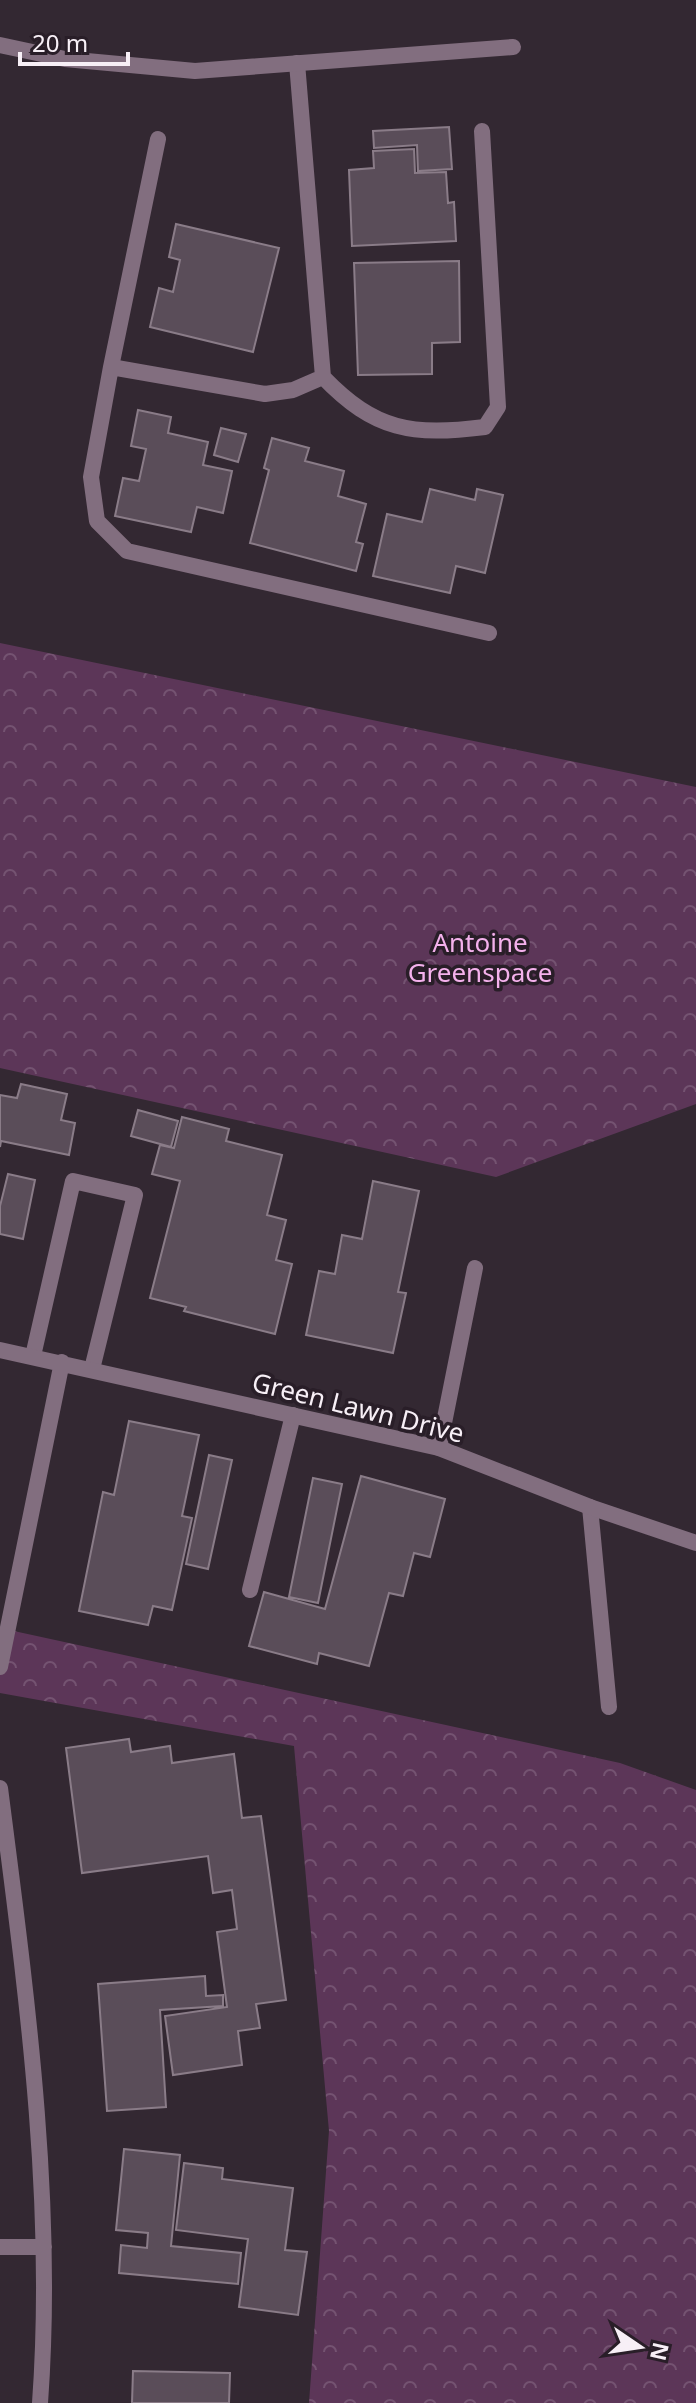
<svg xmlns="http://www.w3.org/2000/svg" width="696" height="2403" viewBox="0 0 696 2403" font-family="'Noto Sans',sans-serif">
	<defs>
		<pattern id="park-crowns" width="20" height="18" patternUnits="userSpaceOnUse" patternTransform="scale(2)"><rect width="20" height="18" fill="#5c3658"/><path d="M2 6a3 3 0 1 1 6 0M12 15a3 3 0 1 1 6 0" fill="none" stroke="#745371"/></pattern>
	</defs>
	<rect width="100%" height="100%" fill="#332832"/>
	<path fill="url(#park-crowns)" d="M0,643L696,787V1104L496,1177L0,1068Z
		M0,1628L620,1763L696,1790V2403H309L329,2131L294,1746L0,1693Z"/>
	<path fill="#5a4d59" stroke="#8a7c88" stroke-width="2" d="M449,127L452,169L418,171L417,145L374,148L373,131Z
		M414,149L415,173L446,172L448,203L454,202L456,241L352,246L349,170L374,168L373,151Z
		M176,224L279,248L253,352L150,327L159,288L173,292L180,260L169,257Z
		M459,261L460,342L432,343V374L358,375L354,263Z
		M138,410L171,417L168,433L208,442L203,465L232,471L223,513L197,507L191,532L115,516L123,478L139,481L146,449L131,446Z
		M221,428L246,434L238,462L214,455Z
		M272,438L309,448L305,461L344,471L338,496L366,504L356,542L363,544L356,571L250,543L269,470L264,468Z
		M430,489L475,500L477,489L503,495L485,573L456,566L450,593L373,576L387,514L422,522Z
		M21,1084L67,1094L61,1120L75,1123L69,1155L1,1141L0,1147V1095L17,1098Z
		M138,1110L178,1121L171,1147L131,1136Z
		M182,1117L229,1129L226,1141L282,1155L267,1215L286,1220L276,1260L292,1264L275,1334L184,1311L186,1307L150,1298L180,1181L152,1174L160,1145L174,1148Z
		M8,1174L35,1180L23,1239L0,1234V1206Z
		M373,1181L419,1191L398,1292L406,1293L393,1353L306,1335L319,1271L335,1274L342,1235L362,1239Z
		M129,1421L199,1435L182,1516L192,1518L172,1610L153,1606L148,1625L79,1611L103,1492L114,1495Z
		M209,1455L232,1460L208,1569L186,1564Z
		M361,1476L445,1499L430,1557L414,1553L403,1596L389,1593L369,1666L319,1653L317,1664L249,1646L264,1592L325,1609Z
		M313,1478L342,1484L318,1603L289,1597Z
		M129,1739L131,1752L170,1746L172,1763L234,1754L242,1818L261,1816L286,2000L256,2004L260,2028L238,2031L242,2065L173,2075L165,2016L227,2007L217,1932L237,1929L232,1890L213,1893L208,1856L82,1873L66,1748Z
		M205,1976L206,1996L223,1995V2006L160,2010L166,2107L107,2111L98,1984Z
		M124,2149L180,2155L171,2246L241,2253L238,2284L119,2273L121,2245L147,2248L148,2233L116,2230Z
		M184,2163L223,2168L222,2179L293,2188L285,2250L307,2252L298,2315L239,2307L248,2239L176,2230Z
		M133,2371L230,2373L229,2403H132Z"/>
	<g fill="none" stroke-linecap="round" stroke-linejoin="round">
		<path stroke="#826e7f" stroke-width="16" d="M297,63L323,377C375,431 412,436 485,427L498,407L482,131
			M158,139L111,367L265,394L293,390L323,377
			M111,367L91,477L97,521L127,551L489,633
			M33,1356L73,1181L135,1195L92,1369
			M439,1448L475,1268
			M590,1507L609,1707
			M250,1590L293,1415"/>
		<path stroke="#826e7f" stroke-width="16" d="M0,45L65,59L195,71L513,47
			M0,1350L439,1448L590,1507L696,1543
			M0,1667L62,1362
			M0,1788C26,1991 55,2198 40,2403
			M0,2247H44"/>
	</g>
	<g text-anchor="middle" stroke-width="7" stroke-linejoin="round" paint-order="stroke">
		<g font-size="26" fill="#f4b1ec" stroke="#291e28">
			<text x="480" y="952">Antoine<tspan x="480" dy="30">Greenspace</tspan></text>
		</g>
		<g font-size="26" fill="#f7eff6" stroke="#291e28">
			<text transform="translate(358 1408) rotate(14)" y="9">Green Lawn Drive</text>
		</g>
	</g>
	<g transform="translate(640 2347) rotate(103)" stroke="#291e28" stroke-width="6" paint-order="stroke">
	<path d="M0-6L14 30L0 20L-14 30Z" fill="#f7eff6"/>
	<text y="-12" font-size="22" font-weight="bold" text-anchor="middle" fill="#f7eff6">N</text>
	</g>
	<path d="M20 52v12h108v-12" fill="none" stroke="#f7eff6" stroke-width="4"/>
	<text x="32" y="52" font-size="24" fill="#f7eff6" stroke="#291e28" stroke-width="6" paint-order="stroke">20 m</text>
</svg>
